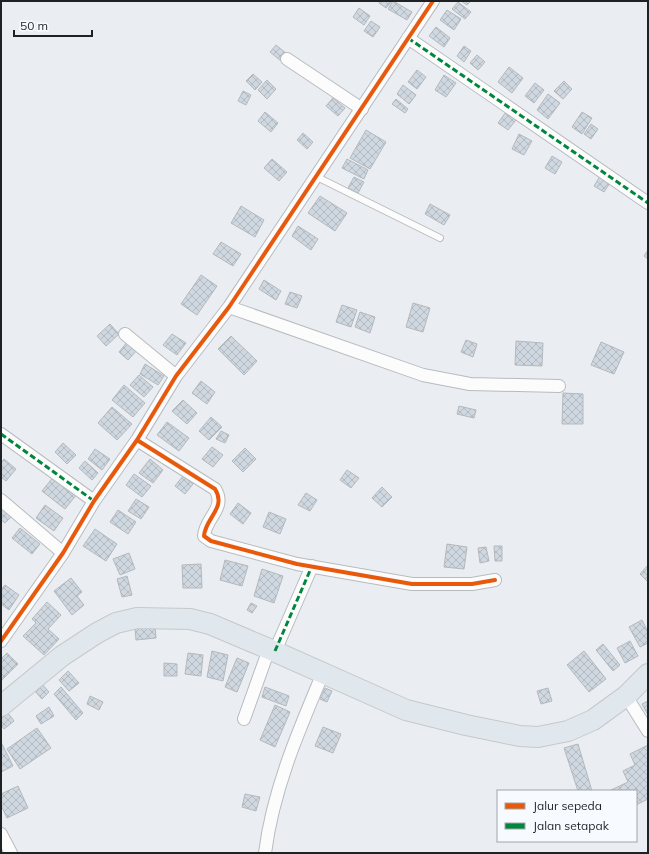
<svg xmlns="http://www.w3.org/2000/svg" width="649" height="854" viewBox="0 0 649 854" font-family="Mulish,sans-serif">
	<defs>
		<pattern id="building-cross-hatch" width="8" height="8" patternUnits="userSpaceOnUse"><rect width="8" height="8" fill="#cfd8e1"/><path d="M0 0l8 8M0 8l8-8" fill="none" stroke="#b1b9c1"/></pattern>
	</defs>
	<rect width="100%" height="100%" fill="#eaeef2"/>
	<path fill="url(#building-cross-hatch)" stroke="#b5b8bb" d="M380,1H392L386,8L379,3Z
		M393,1L412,12L407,20L388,9Z
		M461,1H471L467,5Z
		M458,2L471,12L465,19L452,9Z
		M359,8L370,16L364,25L353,17Z
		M447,10L461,19L454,30L440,20Z
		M371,21L380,27L373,37L364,31Z
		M436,27L450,38L444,47L429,36Z
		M276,45L287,54L281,61L270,52Z
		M464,46L471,51L464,62L457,56Z
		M477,55L485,62L478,70L470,63Z
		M509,67L523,78L512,93L498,82Z
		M417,70L426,77L417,89L408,82Z
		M253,74L262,82L255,90L246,81Z
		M444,75L456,83L446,97L435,90Z
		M267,80L276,89L267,99L258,90Z
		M564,81L572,89L563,99L554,91Z
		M535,83L544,90L534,103L525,96Z
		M403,85L416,95L409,104L397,94Z
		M243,91L251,95L246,105L238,101Z
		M548,94L560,103L548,119L537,110Z
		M333,98L345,108L338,116L326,106Z
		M396,99L408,109L405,113L392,104Z
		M265,112L278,123L271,132L258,121Z
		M506,112L516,120L508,130L498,123Z
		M582,112L592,118L582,134L572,127Z
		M591,124L598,129L591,139L584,134Z
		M366,130L386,142L370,169L350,158Z
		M303,133L313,142L307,149L297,140Z
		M519,134L532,141L524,155L512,149Z
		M552,156L562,162L555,174L545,168Z
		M272,159L287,172L279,181L264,168Z
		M347,159L368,170L364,179L342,168Z
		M602,173L612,180L604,192L594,186Z
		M354,177L364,182L358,193L348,188Z
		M320,196L347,213L335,231L308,213Z
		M430,204L450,215L444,225L425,214Z
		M241,206L264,220L255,237L231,223Z
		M298,226L318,239L311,250L292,236Z
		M221,242L241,254L233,266L213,254Z
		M648,250V259L644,256Z
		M201,275L217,286L197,315L181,304Z
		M264,280L281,291L276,300L259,289Z
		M290,292L302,296L297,308L285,304Z
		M413,303L430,308L423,332L406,327Z
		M342,305L357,310L351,327L336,322Z
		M360,312L375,317L370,333L355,327Z
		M110,324L119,334L106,346L97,336Z
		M172,334L186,343L177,355L163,345Z
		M231,336L257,361L244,375L218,349Z
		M466,340L477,344L473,357L461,352Z
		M128,341L138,349L128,360L119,352Z
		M516,341L543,343L542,366L515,365Z
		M601,342L624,352L614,374L591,365Z
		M145,364L164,376L158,385L140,374Z
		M139,375L153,387L144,397L130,385Z
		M201,381L215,392L207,404L192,393Z
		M124,385L145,403L133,417L112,400Z
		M563,393L583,394V424H562Z
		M183,400L197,413L187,424L172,411Z
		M459,406L476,410L474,418L457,414Z
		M112,407L132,424L117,440L98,423Z
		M211,417L222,427L209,440L199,431Z
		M167,422L189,438L179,451L157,435Z
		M221,431L229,435L225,443L216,439Z
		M63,443L76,455L67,464L55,452Z
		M212,447L223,455L213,467L202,459Z
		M245,448L256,459L243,472L232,461Z
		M95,449L110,459L102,470L88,459Z
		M4,459L16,469L6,481L1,477V463Z
		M150,459L163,470L153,483L139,473Z
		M85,461L98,473L92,480L79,468Z
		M347,470L359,478L351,488L340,480Z
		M134,474L151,486L142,497L126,485Z
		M54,476L77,494L65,509L42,491Z
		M183,476L193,484L185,494L175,486Z
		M382,487L392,497L382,507L372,498Z
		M306,493L317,500L310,511L298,505Z
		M136,499L149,507L141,519L128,511Z
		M238,503L251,513L243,524L230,514Z
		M45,505L63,518L54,531L36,518Z
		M1,507L13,515L5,523L1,520Z
		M118,510L136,522L128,534L110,522Z
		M269,512L286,519L280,534L263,527Z
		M20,528L40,544L32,554L12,538Z
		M95,529L117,544L106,561L83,546Z
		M447,544L467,547L464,569L444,567Z
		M494,546H502V561H495Z
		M486,547L489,561L480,563L478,548Z
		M129,553L135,569L120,575L113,559Z
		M225,560L248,566L242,586L220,580Z
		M201,564L202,588H183L182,565Z
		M648,565V582L640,574Z
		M262,569L283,576L274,603L254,596Z
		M127,576L132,595L122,597L117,579Z
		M71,578L82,592L77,596L84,605L72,615L54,591Z
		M5,585L19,595L9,610L1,604V590Z
		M47,602L61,615L48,629L59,639L44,655L23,636L36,623L32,619Z
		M251,603L257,606L252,613L247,610Z
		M642,620L648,632V643L640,647L629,627Z
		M155,627L156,638L136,640L135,628Z
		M630,641L638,656L625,663L617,648Z
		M603,644L620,665L613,671L596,650Z
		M212,651L228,655L223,681L207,677Z
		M584,651L606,679L589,692L567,665Z
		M7,653L18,664L1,681V659Z
		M188,653L203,655L201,676L185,674Z
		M237,658L249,663L237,692L225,687Z
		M164,663L177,664V676H164Z
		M68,671L79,683L69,691L59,680Z
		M41,683L49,692L42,699L34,690Z
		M61,687L83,713L76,720L54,694Z
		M265,687L289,696L286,706L262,697Z
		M325,688L332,691L327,702L320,699Z
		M548,688L552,701L541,704L537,691Z
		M90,696L103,702L99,710L87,704Z
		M648,701V715L642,704Z
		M275,705L290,712L275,747L260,740Z
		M49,707L54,716L41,724L36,716Z
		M8,713L14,721L4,729L1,725V719Z
		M323,727L341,734L333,753L315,746Z
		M37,728L51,748L20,769L7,749Z
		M1,742L13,766L1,772Z
		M578,744L592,791H578L564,748Z
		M648,745V799L636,805V791L611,790L628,782L623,771L635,765L630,754Z
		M18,786L28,808L7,818L1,805V794Z
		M245,794L260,797L256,811L242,807Z"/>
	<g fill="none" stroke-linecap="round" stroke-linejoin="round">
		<defs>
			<path id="service" d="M315,176L440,238"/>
			<path id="minor" d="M408,38L648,203
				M287,59L362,109
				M229,307L423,375L470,384L559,386
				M125,334L176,376
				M1,434L94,501
				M137,440L215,489C227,508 205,518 204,536L211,541L297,564L412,584H472L495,580
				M1,500L63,553
				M1,641L63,553L94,501L137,440L176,376L229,307L433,1
				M275,651L312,566
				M626,696L648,731
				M244,719L269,649
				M1,834L11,853
				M265,853C273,790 298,732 323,673"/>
			<path id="trunk" d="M1,706L62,656L97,633L116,623L137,618L190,619L210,624L269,649L406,710L466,725L520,736L538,737L568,731L593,720L626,696L648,674"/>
		</defs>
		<use href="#service" stroke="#b8bbbe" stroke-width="8"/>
		<use href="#minor" stroke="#b8bbbe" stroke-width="14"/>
		<use href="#trunk" stroke="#c7c8ca" stroke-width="22"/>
		<use href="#service" stroke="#fcfcfd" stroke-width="6"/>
		<use href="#minor" stroke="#fcfcfd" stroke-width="12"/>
		<use href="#trunk" stroke="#e0e8ee" stroke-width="20"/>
		<path stroke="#00873e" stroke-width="3" stroke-dasharray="6 3" stroke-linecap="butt" d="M408,38L648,203
			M1,434L94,501
			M275,651L312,566"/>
		<defs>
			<path id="cycleway" d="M137,440L215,489C227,508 205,518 204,536L211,541L297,564L412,584H472L495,580
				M1,641L63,553L94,501L137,440L176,376L229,307L433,1"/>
		</defs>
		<use href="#cycleway" stroke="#f7fbff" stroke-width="6"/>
		<use href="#cycleway" stroke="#e8590c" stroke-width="4"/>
	</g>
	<rect width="649" height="854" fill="none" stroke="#1f2224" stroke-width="4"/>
	<rect x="497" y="790" width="140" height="52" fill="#f7fbff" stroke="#a1a4a7"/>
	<rect x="505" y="803" width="20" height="6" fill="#e8590c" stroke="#a1a4a7"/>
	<text x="533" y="810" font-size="12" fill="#1f2224">Jalur sepeda</text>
	<rect x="505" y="823" width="20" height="6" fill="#00873e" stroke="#a1a4a7"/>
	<text x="533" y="830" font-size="12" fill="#1f2224">Jalan setapak</text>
	<path d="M14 30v6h78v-6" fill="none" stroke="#1f2224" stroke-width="2"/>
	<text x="20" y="30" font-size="12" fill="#1f2224" stroke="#f7fbff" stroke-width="3" paint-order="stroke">50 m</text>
</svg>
